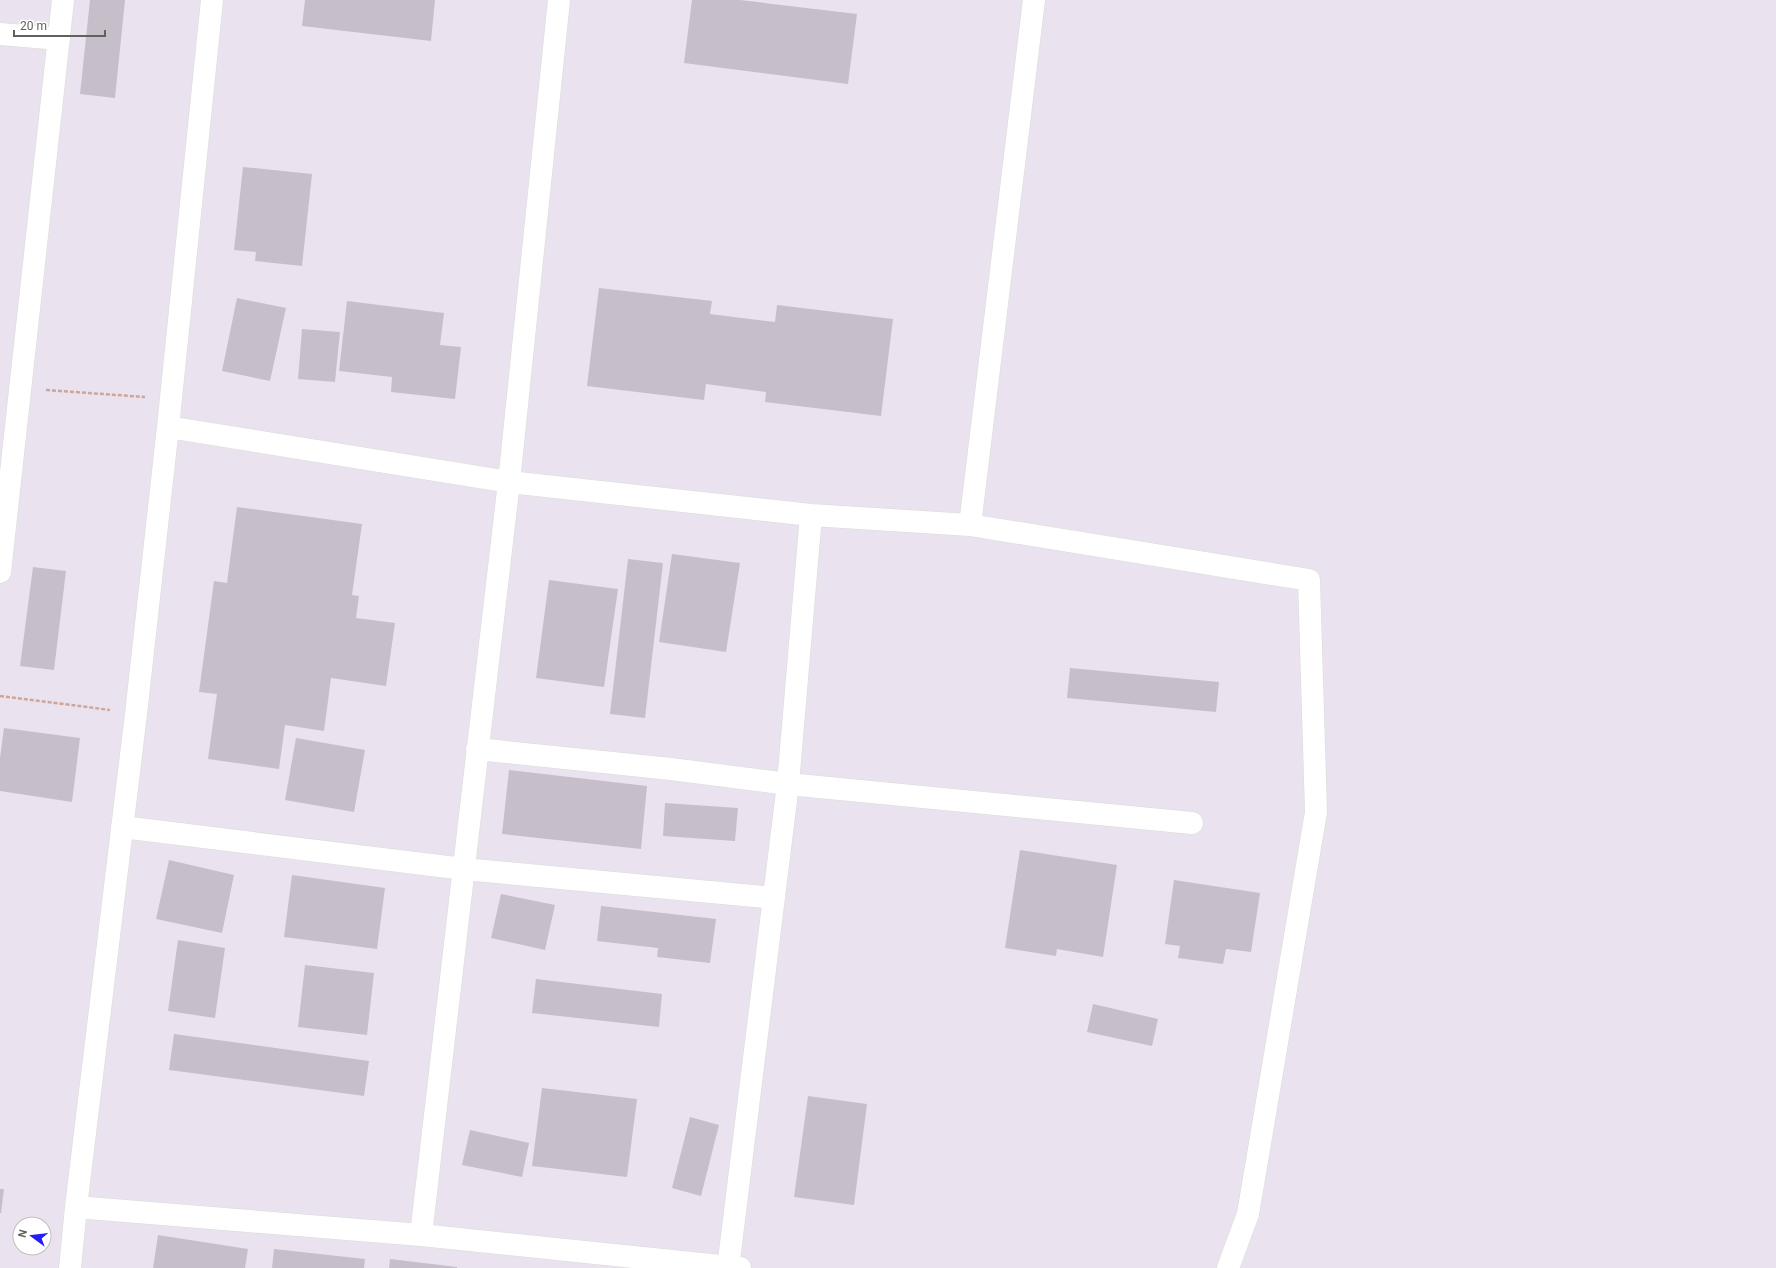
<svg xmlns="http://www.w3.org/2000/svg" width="1776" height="1268" viewBox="0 0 1776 1268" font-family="Roboto,sans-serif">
	<rect width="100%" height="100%" fill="#ebe2ef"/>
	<path fill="#c6bfc9" d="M90,0H125L115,98L80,94Z
		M305,0H435L431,41L302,26Z
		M692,0H740L857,14L848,84L684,63Z
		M243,167L312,174L302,266L255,261L256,252L234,250Z
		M599,288L712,301L710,314L775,322L777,305L893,319L881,416L765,402L766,392L706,384L704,400L587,386Z
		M237,298L286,308L270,381L222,371Z
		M347,301L444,313L440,345L461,347L455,399L391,392L392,377L339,371Z
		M302,329L340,332L335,382L298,379Z
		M237,507L362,524L352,595L359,596L356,618L395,623L386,686L331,678L324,731L285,725L279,769L208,759L217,694L199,692L214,581L227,583Z
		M672,554L740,563L726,652L659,642Z
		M628,559L663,563L645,718L610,714Z
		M33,567L66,571L54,670L20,666Z
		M549,580L618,589L604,687L536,678Z
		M1070,668L1219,682L1216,712L1067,698Z
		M4,728L80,738L72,802L0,791V758Z
		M296,738L365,750L354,812L285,800Z
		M509,770L647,786L641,849L502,834Z
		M665,803L738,808L735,841L663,836Z
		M1020,850L1117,865L1103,957L1057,949L1056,956L1005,948Z
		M169,860L234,875L222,933L156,919Z
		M292,875L385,888L377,949L284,937Z
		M1174,880L1260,893L1251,952L1226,949L1223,964L1178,958L1180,946L1165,944Z
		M501,894L555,905L545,950L491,938Z
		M601,906L716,919L710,963L657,957L658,948L597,941Z
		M178,940L225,948L215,1018L168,1011Z
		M305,965L374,973L367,1035L298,1027Z
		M536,979L662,994L659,1027L532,1013Z
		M1093,1004L1158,1019L1152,1046L1087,1032Z
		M174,1034L369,1061L364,1096L169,1070Z
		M542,1088L637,1099L627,1177L532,1166Z
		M808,1096L867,1104L854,1205L794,1197Z
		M690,1117L719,1125L701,1196L672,1188Z
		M470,1130L529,1143L522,1177L462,1165Z
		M0,1189H4L1,1213H0Z
		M158,1235L248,1249L245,1268H153Z
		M274,1249L365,1259L364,1268H272Z
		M390,1259L457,1267V1268H389Z"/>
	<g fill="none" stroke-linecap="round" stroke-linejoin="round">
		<defs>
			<path id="minor" d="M0,34L59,39
				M168,427L509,482L811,515L970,525L1309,580L1316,812L1248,1214L1228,1268
				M970,525L1034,0
				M0,572L63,0
				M477,749L671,769L788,784L1192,823
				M122,827L464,869L774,898
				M76,1207L421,1235L740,1268
				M421,1235L509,482L559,0
				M70,1268L76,1207L136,714L168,427L212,0
				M728,1268L788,784L811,515"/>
		</defs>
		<use href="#minor" stroke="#d8ddd5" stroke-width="23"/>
		<path stroke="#d0a597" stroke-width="2.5" stroke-dasharray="4 2" stroke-linecap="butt" d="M46,390L145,397
			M0,696L110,710"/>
		<use href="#minor" stroke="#fff" stroke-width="22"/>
	</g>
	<g transform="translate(32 1236) rotate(285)"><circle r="19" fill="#ffffff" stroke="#bfc1bd"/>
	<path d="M0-3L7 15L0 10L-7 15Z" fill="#271df9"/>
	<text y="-6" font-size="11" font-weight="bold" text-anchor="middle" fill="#5f645a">N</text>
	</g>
	<path d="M14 30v6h91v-6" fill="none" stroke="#5f645a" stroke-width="2"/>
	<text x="20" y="30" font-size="12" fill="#5f645a" stroke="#ffffff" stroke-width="3" paint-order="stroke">20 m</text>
</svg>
